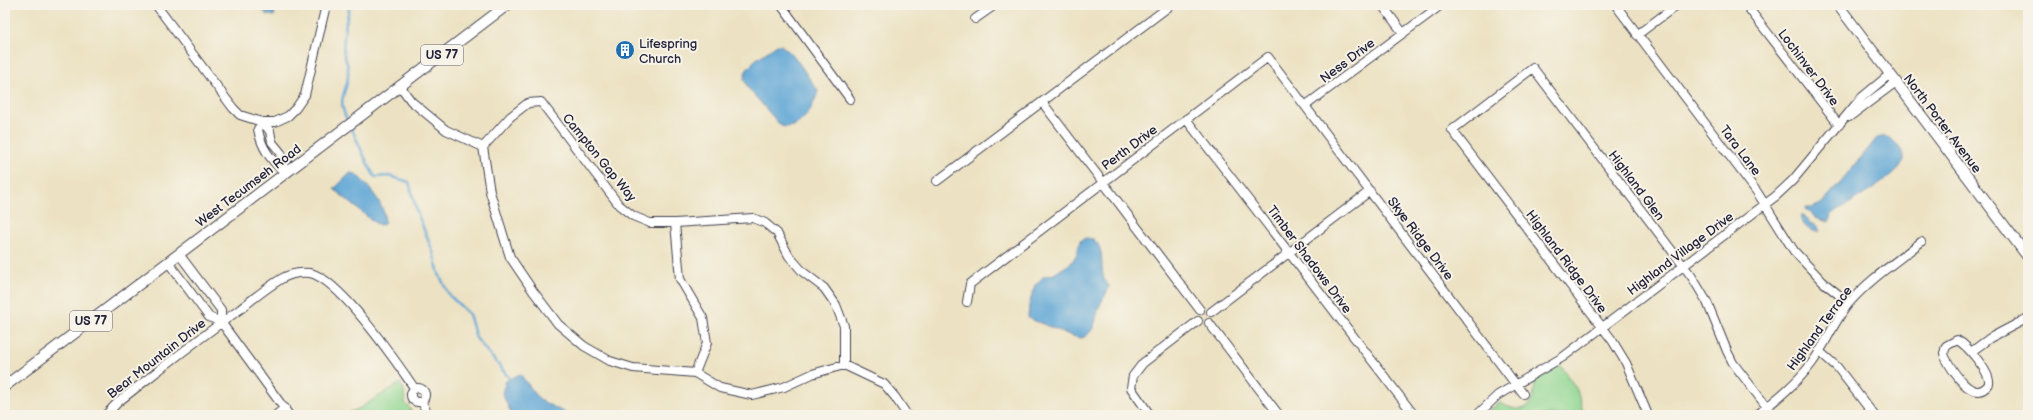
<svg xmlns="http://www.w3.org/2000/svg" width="2033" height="420" viewBox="0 0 2033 420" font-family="'Balsamiq Sans',sans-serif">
	<rect width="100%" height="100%" fill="#f7f3e8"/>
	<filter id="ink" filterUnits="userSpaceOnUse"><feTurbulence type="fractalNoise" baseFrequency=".025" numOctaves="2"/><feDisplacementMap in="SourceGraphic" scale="8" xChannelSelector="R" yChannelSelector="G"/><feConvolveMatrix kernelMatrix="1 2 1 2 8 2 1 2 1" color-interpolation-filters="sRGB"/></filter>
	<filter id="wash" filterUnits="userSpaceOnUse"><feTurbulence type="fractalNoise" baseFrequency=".012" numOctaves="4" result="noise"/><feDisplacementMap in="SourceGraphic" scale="16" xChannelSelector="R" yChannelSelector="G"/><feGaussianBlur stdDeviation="0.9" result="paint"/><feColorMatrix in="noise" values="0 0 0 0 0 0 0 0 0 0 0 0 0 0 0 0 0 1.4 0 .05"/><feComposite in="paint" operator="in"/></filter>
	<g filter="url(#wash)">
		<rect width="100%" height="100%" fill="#ece2c3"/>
		<path fill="#8fd690" stroke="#587c66" d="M1559,363L1577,390L1584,415H1485L1490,409L1500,403C1527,417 1534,406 1535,380Z
			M400,383L404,390L405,403L412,410L403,415H344L360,408Z"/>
		<path fill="#5ea6d5" stroke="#406488" d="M263,5L276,7L274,16L265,14L266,12L262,11Z
			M777,45H781L794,56L818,91C814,106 801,132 781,126L748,88L744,79L746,71L755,60Z
			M1885,136C1894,139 1907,152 1902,163C1896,178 1846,205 1831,214L1829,222L1815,218L1811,212L1807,210L1806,208H1812L1821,204L1842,181L1873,143L1877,138Z
			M350,173L356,174C367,185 388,206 384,224L381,225L375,223L334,189Z
			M1801,215H1804L1810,223L1817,226L1820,231C1810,233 1801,225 1801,215Z
			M1086,238L1093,239C1105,249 1100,261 1103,275C1103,279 1107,283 1109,286C1107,293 1104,297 1101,303C1094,316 1098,331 1082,338L1072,336L1028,318L1029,305L1035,285L1044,276L1054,274L1071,263L1077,254L1080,241Z
			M520,374L540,400L569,415H512L502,393L506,381Z"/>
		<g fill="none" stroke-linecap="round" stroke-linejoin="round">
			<path stroke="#5ea6d5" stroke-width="2.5" d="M348,122C334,94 350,93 348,69C348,64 345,59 344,54C342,38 346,20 350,5
				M350,126C359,143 365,161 375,177L389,176L409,182L417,212L433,252L439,274L449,295L469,314L476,338L511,380"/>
		</g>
	</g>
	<g filter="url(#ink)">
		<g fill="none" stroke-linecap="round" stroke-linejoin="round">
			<defs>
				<path id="minor" d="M156,5L233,108L240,115L262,122H275L288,116L296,108L305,95L326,5
					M781,5L850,99
					M1382,5L1403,33
					M1746,5L1839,125
					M1617,7L1757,192L1794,251L1823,282L1849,303
					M975,19L995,5
					M1637,35L1677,5
					M400,86L411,101L446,130L483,147
					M1042,102L1200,310
					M1305,106L1441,5
					M1849,117L1896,82
					M1186,119L1414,415
					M262,122L270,131L272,142L281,153L285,173C271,160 261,148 258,129Z
					M483,147L490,192L510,257L533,291L558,324L584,346L610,361L633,368L695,373L720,388L752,395L784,387L812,374L844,365L884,384L895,397L907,415
					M483,147L510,117L528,103L541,102L619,205L633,216L650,223H675L753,218L765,223L777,233L789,256L803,272L824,288L836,305L844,326V365
					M937,181L1171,5
					M675,223L680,279L703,318L707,343L695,373
					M179,254L221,310V322
					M168,262L209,317L221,322L289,415
					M967,302L970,284L1268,57L1523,394
					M1211,312L1370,191
					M1209,323L1279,415
					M1957,340C1967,345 1991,373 1989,384C1973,406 1952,370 1945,357L1944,353L1946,346Z
					M1819,351L1837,367L1874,415
					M1971,352L1990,338L2028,318
					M411 395a7 7 0 1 1 14 0a7 7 0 1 1-14 0Z
					M422,402L428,415
					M106,415L118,402C158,371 198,339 239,310C253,299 266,288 281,279C289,274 300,272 310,273C340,279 397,363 415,389
					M276,415L285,408
					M1150,415L1131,388L1133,376L1143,363L1198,321
					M1477,415L1498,395L1563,357L1776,196L1793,180L1861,98L1890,74
					M1648,415L1626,363L1612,340L1452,130L1533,68L1692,277L1707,302L1727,351L1733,363L1767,407
					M1757,415C1777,399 1797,383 1812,363C1826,344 1834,321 1849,303C1870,279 1896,262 1921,242"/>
				<path id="major" d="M1838,5L2028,257
					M5,386L507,5"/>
			</defs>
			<use href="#minor" stroke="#403f4f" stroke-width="10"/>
			<use href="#major" stroke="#403f4f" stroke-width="12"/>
			<use href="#minor" stroke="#fff" stroke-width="8"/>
			<use href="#major" stroke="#fff" stroke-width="10"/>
		</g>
	</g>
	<defs>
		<symbol id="building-disc" viewBox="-11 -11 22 22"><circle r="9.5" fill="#1f6fb2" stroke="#f7f3e8"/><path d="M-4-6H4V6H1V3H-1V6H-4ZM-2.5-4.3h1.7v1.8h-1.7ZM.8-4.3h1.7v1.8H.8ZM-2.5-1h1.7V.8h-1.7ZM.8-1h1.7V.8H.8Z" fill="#fff"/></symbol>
	</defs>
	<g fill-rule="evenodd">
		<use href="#building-disc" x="614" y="39" width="22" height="22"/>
	</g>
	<g text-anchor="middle" stroke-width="4" stroke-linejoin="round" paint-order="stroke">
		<g fill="#f7f3e8" stroke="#62616f" stroke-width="1">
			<rect x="421" y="45" width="42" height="20" rx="3"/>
			<rect x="70" y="311" width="42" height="20" rx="3"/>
		</g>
		<g font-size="12" font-weight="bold" fill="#22223b">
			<text x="442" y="59">US 77</text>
			<text x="91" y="325">US 77</text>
		</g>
		<g font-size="13" fill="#22223b" stroke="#f7f3e8" text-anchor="start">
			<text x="639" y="48">Lifespring<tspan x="639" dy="15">Church</tspan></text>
		</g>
		<g font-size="13" fill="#22223b" stroke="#f7f3e8">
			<text transform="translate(1347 60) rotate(-37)" y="5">Ness Drive</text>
			<text transform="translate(1809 67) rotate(53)" y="5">Lochinver Drive</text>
			<text transform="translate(1943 123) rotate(53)" y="5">North Porter Avenue</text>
			<text transform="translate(1129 147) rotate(-37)" y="5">Perth Drive</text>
			<text transform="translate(1741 150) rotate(53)" y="5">Tara Lane</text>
			<text transform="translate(600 157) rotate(51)" y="5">Campton Gap Way</text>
			<text transform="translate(248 185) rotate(-37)" y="5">West Tecumseh Road</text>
			<text transform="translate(1637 185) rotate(53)" y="5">Highland Glen</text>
			<text transform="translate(1421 238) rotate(53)" y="5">Skye Ridge Drive</text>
			<text transform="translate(1680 253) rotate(-37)" y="5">Highland Village Drive</text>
			<text transform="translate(1310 259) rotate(53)" y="5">Timber Shadows Drive</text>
			<text transform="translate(1567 261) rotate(53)" y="5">Highland Ridge Drive</text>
			<text transform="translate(1819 328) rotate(-54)" y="5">Highland Terrace</text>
			<text transform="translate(156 358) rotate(-38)" y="5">Bear Mountain Drive</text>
		</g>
	</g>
	<rect width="2033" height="420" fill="none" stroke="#f7f3e8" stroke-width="20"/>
</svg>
